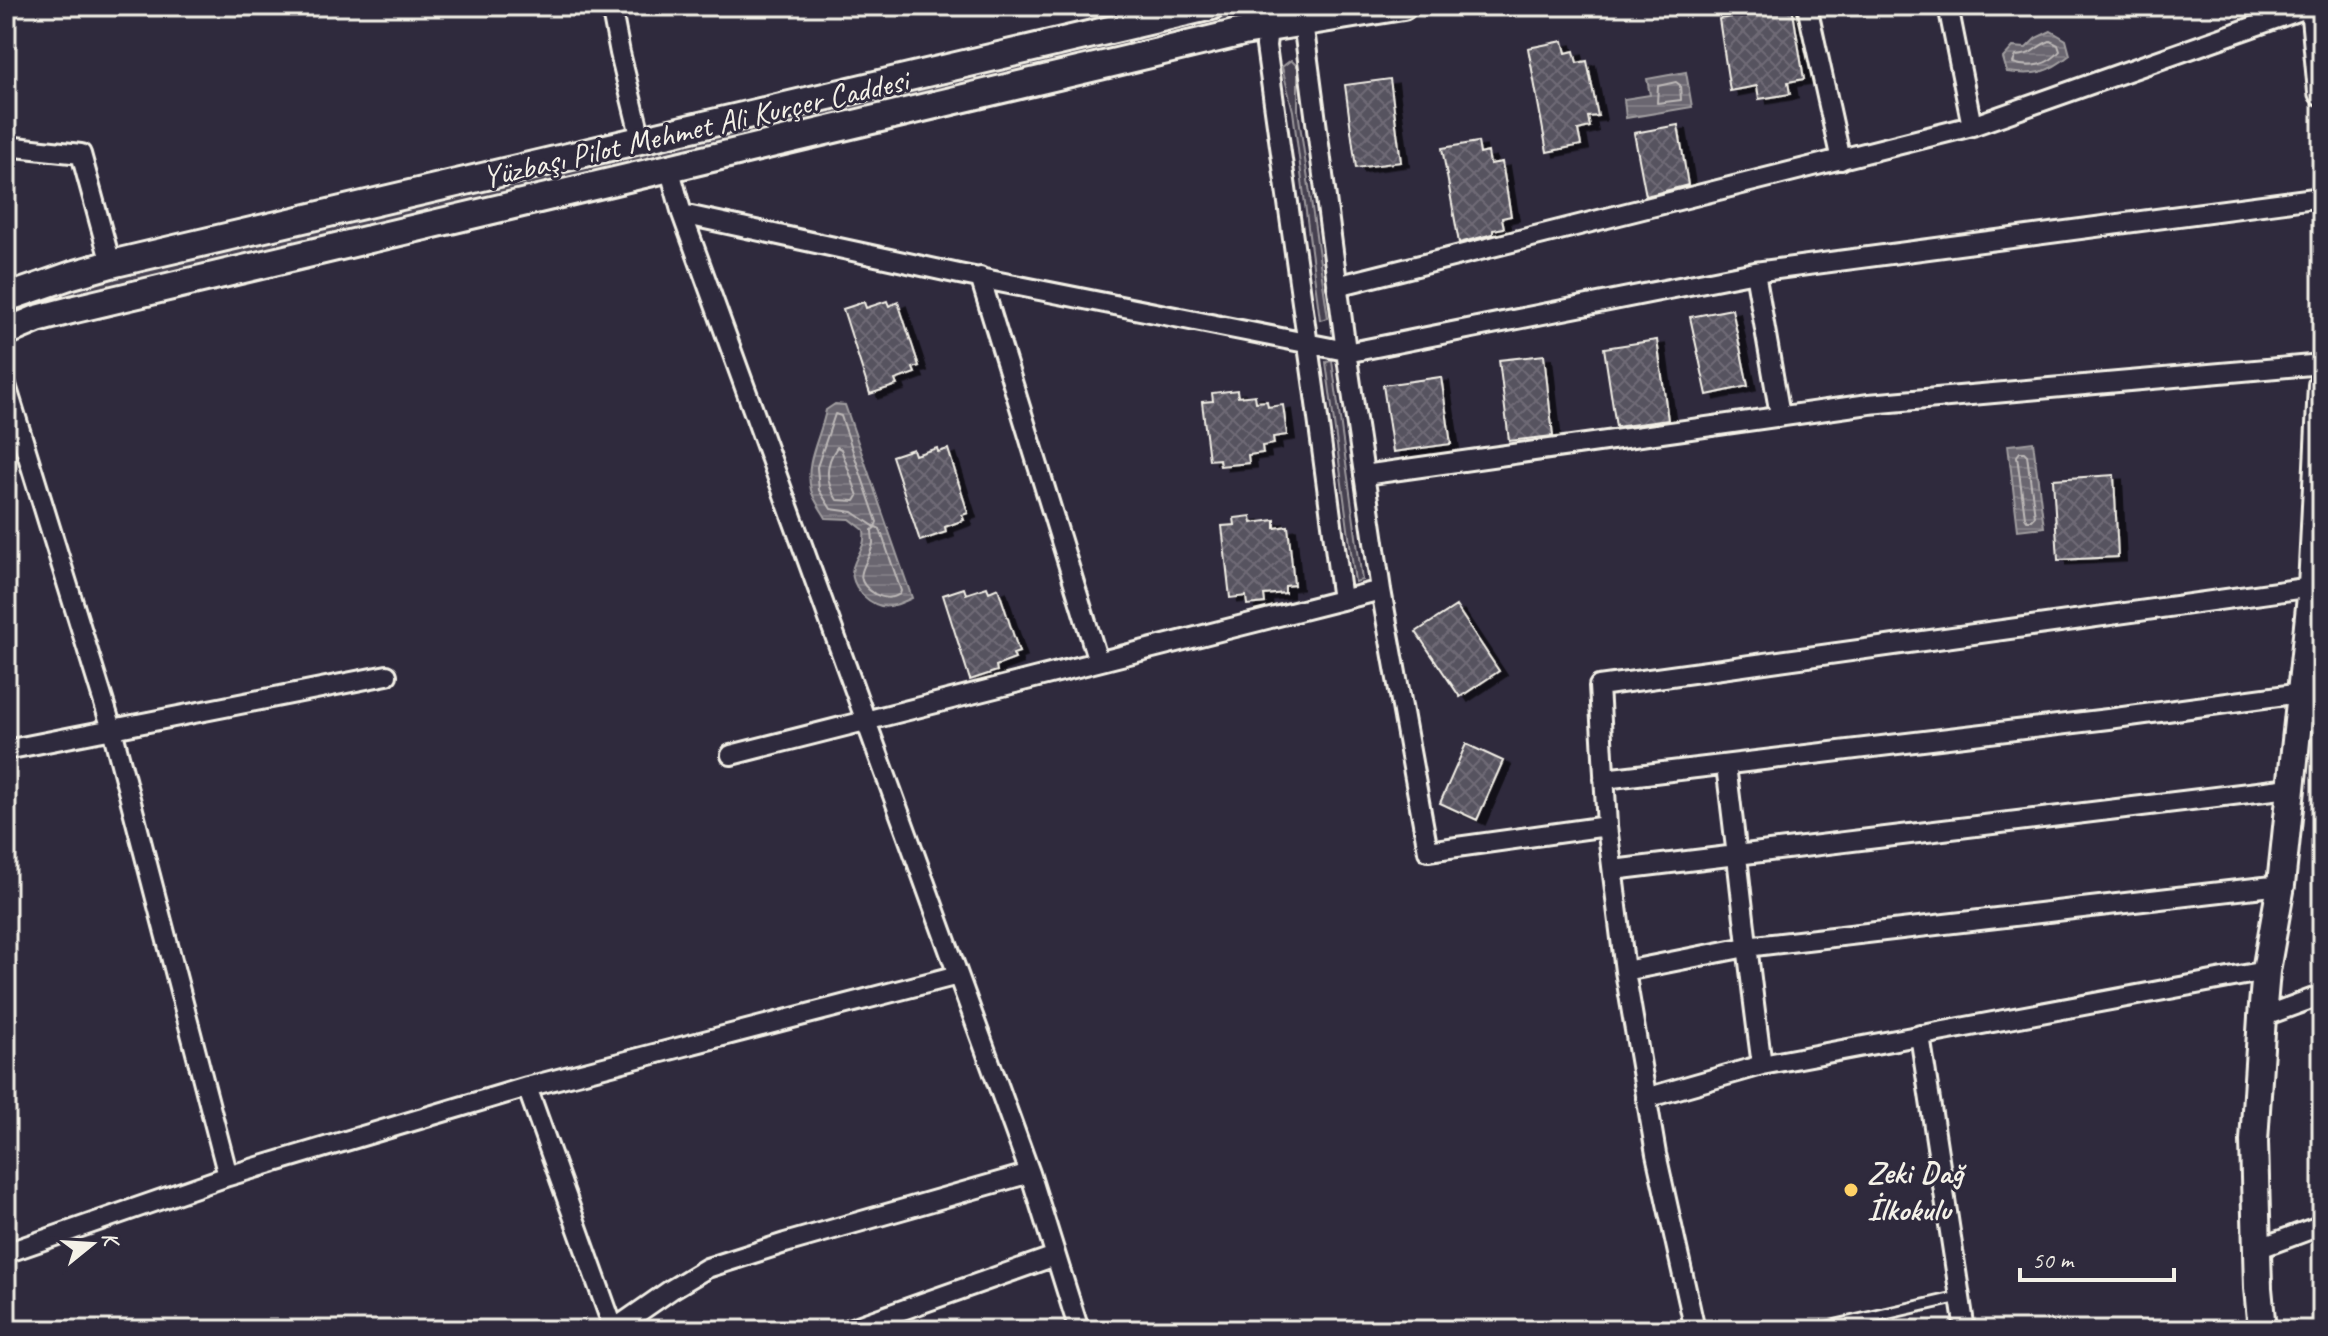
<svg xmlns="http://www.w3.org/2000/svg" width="2328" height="1336" viewBox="0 0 2328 1336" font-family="Caveat,sans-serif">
	<defs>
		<pattern id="water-rules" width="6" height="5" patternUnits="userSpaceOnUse" patternTransform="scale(2)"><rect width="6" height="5" fill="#6a6670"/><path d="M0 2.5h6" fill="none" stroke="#807c84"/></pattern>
		<pattern id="building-cross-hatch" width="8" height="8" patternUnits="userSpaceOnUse" patternTransform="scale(2)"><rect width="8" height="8" fill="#56525f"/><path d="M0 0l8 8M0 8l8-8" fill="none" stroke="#6f6b76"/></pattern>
		<filter id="shadow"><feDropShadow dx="8" dy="4.5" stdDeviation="0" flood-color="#0009"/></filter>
	</defs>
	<rect width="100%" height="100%" fill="#2f2a3d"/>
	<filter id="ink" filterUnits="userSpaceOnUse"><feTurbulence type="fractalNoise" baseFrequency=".0125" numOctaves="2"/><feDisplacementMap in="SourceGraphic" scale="16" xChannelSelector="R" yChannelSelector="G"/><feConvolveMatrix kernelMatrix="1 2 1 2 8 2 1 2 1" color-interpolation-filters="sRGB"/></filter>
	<g filter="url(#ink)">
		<path fill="#454050" stroke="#9c989c" stroke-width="2" d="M1250,9V18L67,298L6,317V310L64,289Z
			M1291,60L1298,67V111L1328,318L1320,320L1293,111L1282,67Z
			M1332,361L1362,580L1355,582L1326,362Z"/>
		<path fill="url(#water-rules)" stroke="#a19ea0" stroke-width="2" d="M2051,31L2066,40L2070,55C2048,73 2035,76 2007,72L2003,58L2013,47L2026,48L2036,38Z
			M1686,72L1692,107L1626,118L1624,99L1650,95L1647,79Z
			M835,404L845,405L912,598C903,602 892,608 881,606C865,602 849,583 853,567C858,551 866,548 864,530L850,519L826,518C821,509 813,499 811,490C804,462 821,437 826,410Z
			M2033,442L2044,527L2018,530L2008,445Z"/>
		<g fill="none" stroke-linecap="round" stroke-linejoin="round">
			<path stroke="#bdb9b8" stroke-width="2" d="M2050,41L2058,45L2060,51C2049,65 2030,69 2013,63L2016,56C2037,54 2033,47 2050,41Z
				M1676,82L1680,85L1681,100L1657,103L1658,86Z
				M835,414L841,416L877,522L875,527L853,512L831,509L819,490L817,467Z
				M837,447L841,449L858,496L855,501L837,500C825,482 825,464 837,447Z
				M2020,452H2024L2027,455L2035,516L2031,520H2027L2025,517L2017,456Z
				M876,527L880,529L901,591L900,594C892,599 884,599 875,594C847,577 870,564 873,543C873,541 872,532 872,530Z"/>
		</g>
		<path fill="url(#building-cross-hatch)" stroke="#f4f1e8" stroke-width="2" filter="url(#shadow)" d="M1741,6H1792L1804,79L1788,82L1790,94L1759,99L1757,86L1730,91L1719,19L1743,15Z
			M1563,41L1566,53L1574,51L1577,63L1587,61L1598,116L1588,117L1590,127L1578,130L1581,145L1547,152L1528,48Z
			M1390,79L1401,162L1356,168L1345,85Z
			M1678,125L1688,185L1646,196L1634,133Z
			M1478,142L1480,154L1488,152L1490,164L1502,162L1511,216L1502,218L1504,228L1493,230V234L1459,243L1442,148Z
			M887,301L889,306L898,302L919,366L913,368L915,373L895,380L897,385L870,394L843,309L864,302L866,308Z
			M1732,309L1748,386L1707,395L1690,317Z
			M1657,340L1668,420L1616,427L1604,348Z
			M1544,355L1553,436L1509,441L1499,360Z
			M1441,377L1451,444L1393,452L1383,385Z
			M1237,390L1238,397L1255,395L1256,402L1267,401L1268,407L1283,405L1287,435L1273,437L1274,444L1262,446L1263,453L1248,455L1249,463L1220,466L1219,459L1209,460L1202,402L1213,401L1212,393Z
			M937,448L938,452L948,449L968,513L962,515L964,520L945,527L946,532L920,541L892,456L913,449L915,455Z
			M2114,475L2118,557L2058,560L2053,479Z
			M1251,516L1252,523L1275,520V528L1288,526L1294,585L1285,586V593L1264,595L1265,603L1247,605L1246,596L1230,598L1222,526L1235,525L1234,518Z
			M987,587L989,592L998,588L1019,652L1013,654L1015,659L996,666L997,671L970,680L943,595L964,588L966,594Z
			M1456,606L1499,671L1460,697L1416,632Z
			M1466,744L1503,761L1477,820L1440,803Z"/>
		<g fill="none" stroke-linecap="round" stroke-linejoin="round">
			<defs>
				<path id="service" d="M1815,1330L1959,1297"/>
				<path id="minor" d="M611,6L620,53L641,139
					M1807,6L1841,160
					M1948,6L1972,126
					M1303,22L1346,351L1381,590L1428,851L1607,826
					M1268,28L1266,46L1314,388L1342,600
					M6,146L81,154L111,264
					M669,167L682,214L1030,1173L1079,1330
					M682,214L959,274L1351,352L1755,272L2322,197
					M1755,272L1780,415
					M980,277L1098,661
					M1337,286L1972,126L2312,6
					M6,385L112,729L228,1176L6,1253
					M1364,475L1869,404L2322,364
					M6,750L387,675
					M731,755L1381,590
					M1726,766C1739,865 1748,965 1762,1065
					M1604,779L2108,719L2301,693
					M1613,870L2290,788
					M1625,971L1746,947L2281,885
					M2262,1017L2322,995
					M1920,1035L1965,1330
					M527,1087L614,1330
					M1646,1098L1762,1065L2266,971
					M228,1176L527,1087L958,975
					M2257,1249L2322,1225
					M613,1330L672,1289L707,1268L785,1243L1030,1173
					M846,1330L1055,1256
					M1695,1330L1656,1154L1625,971L1607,826L1599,686L2312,587"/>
				<path id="secondary" d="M2314,6L2322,92
					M6,298L72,275L111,264L1212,6
					M6,332L37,319L75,309L1243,32L1403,6
					M2262,1330L2258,1288L2254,1141L2262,1017L2266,971L2281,885L2312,587L2322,385"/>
			</defs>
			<use href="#service" stroke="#f4f1e8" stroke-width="15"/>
			<use href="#minor" stroke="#f4f1e8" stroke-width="24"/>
			<use href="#secondary" stroke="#f4f1e8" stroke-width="32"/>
			<use href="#service" stroke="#2f2a3d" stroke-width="9"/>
			<use href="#minor" stroke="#2f2a3d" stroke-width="18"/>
			<use href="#secondary" stroke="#2f2a3d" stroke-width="26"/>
		</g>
	</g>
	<circle fill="#ffd166" stroke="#2f2a3d" stroke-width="3" cx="1851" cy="1190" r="8"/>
	<g text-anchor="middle" stroke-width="6" stroke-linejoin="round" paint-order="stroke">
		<g font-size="32" fill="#f4f1e8" stroke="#2f2a3d">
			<text transform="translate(695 128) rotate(-13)" y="11">Yüzbaşı Pilot Mehmet Ali Kurçer Caddesi</text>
		</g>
		<g font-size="32" font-weight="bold" fill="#f4f1e8" stroke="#2f2a3d" text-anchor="start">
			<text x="1867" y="1183">Zeki Dağ<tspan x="1867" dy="37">İlkokulu</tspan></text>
		</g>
	</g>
	<rect width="2328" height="1336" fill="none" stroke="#2f2a3d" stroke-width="32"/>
	<rect x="16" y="16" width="2296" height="1304" fill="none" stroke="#f4f1e8" stroke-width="3" filter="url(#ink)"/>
	<g transform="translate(92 1244) rotate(72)" stroke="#2f2a3d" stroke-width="6" paint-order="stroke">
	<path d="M0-6L14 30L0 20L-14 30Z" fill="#f4f1e8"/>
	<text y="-12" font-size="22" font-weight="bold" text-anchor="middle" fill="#f4f1e8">K</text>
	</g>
	<path d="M2020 1268v12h154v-12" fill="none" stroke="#f4f1e8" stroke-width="4"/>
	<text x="2032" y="1268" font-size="24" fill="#f4f1e8" stroke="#2f2a3d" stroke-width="6" paint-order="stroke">50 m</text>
</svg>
